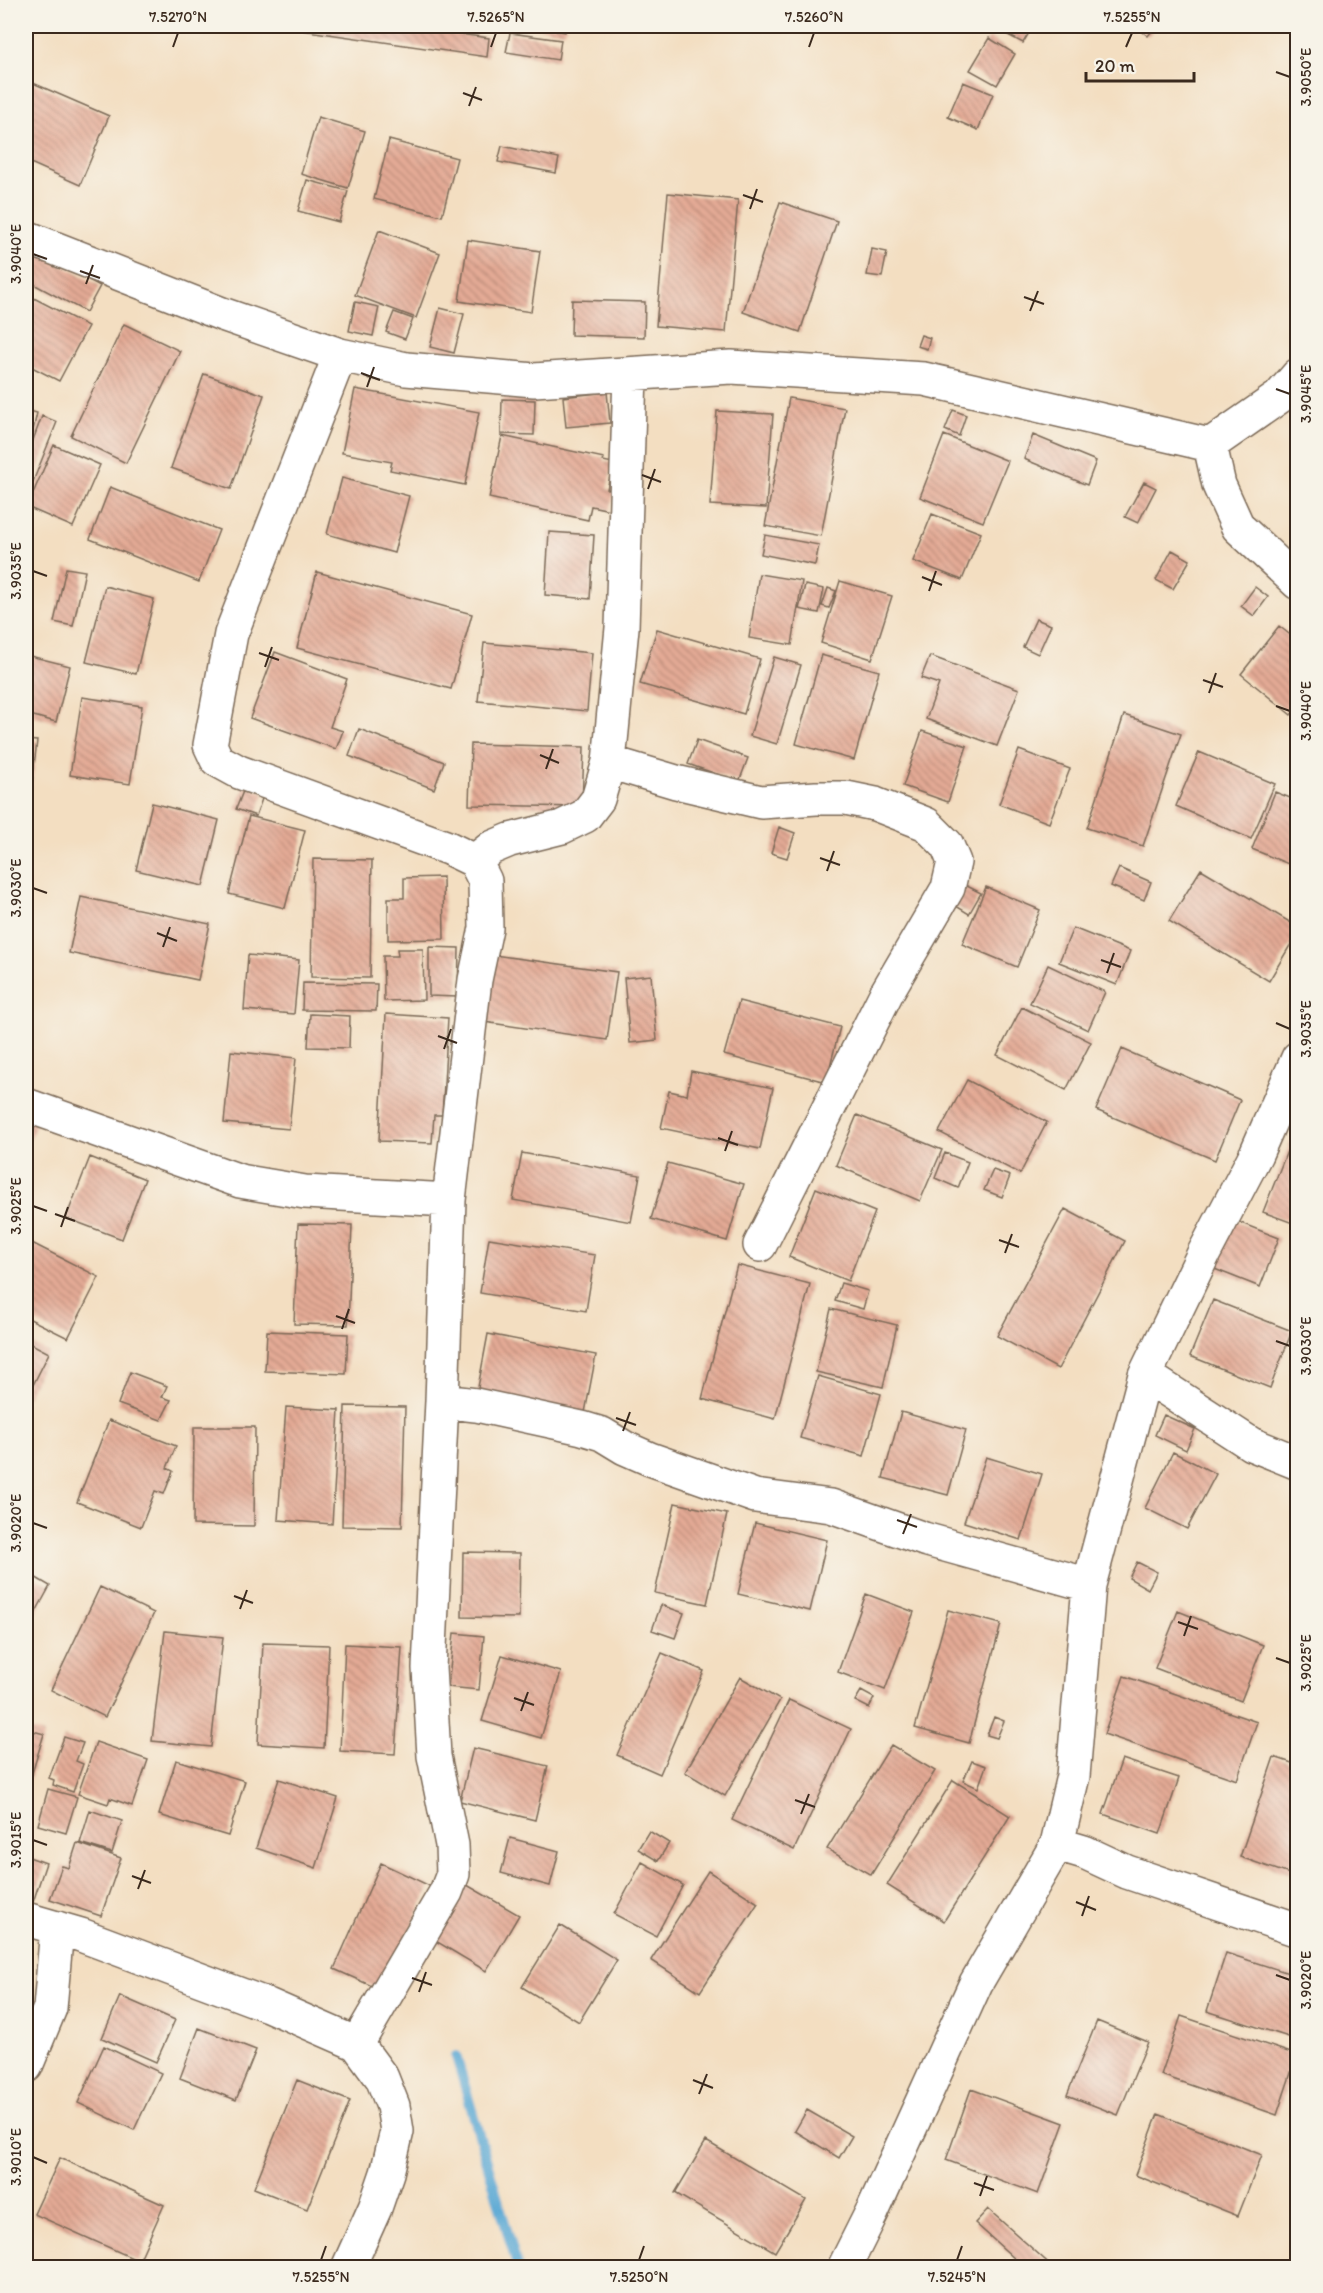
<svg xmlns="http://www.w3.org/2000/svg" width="1323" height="2293" viewBox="0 0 1323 2293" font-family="Itim,sans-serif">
	<defs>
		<pattern id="building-back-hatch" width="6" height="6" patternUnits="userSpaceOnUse" patternTransform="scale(1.5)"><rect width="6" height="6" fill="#e4aa95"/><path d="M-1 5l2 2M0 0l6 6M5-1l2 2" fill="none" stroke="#ba8b79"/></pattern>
	</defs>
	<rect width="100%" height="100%" fill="#f7f3e8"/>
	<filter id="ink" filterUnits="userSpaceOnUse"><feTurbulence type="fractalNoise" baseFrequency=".0167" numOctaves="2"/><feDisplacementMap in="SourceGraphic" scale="12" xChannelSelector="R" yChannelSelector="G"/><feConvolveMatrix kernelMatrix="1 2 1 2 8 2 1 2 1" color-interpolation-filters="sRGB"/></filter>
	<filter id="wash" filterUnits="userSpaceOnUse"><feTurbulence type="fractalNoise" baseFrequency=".008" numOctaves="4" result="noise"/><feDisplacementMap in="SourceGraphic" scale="24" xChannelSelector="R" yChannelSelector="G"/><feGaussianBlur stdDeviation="1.35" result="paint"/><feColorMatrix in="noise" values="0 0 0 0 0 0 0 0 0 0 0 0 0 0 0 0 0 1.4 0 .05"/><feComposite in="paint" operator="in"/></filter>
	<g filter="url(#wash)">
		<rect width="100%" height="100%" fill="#f3dec1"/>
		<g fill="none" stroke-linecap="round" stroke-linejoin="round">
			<path stroke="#5aa8d4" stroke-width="10" d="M456,2056L518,2268"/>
		</g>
		<g id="blocks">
			<path fill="url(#building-back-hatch)" d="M273,26H401L489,38L487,57Z
				M528,26H566L565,32Z
				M991,26H1033L1023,43Z
				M1135,26H1156L1148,36Z
				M510,33L561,40L558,60L506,52Z
				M989,38L1015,54L997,85L970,70Z
				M26,80L109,116L80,185L26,161Z
				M963,82L993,94L978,130L948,117Z
				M318,117L365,131L348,188L301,174Z
				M389,140L457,158L442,216L374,199Z
				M502,146L559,158L556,173L498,162Z
				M307,180L348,191L339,222L298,211Z
				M668,193L738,200L726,332L656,326Z
				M780,202L837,221L800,332L743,312Z
				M379,230L440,253L416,318L355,295Z
				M468,240L540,251L531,312L459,301Z
				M26,246L100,286L86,312L26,280Z
				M872,249L887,252L882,277L867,275Z
				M26,294L88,326L59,381L26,364Z
				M572,300L645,302L644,337L571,335Z
				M355,302L379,307L373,336L349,331Z
				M440,308L464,314L454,353L430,347Z
				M394,312L413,319L405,339L386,332Z
				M124,324L180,351L126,463L71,436Z
				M921,335L930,338L927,349L917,346Z
				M204,374L264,395L231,489L171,468Z
				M355,389L479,412L465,485L390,470L392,462L342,453Z
				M607,392L610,423L566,427L563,397Z
				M789,398L845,408L821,536L765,526Z
				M502,399L535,400L534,435L501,434Z
				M26,410L37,413L32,435L26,433Z
				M953,410L966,415L959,436L945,430Z
				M717,411L773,414L766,508L710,505Z
				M42,416L57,422L26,499V437L33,440Z
				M944,435L1008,461L983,522L920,497Z
				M1033,435L1096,461L1087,485L1024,459Z
				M502,436L604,458L603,461L613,463L607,489L615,490L610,510L591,506L588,520L489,498Z
				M54,445L100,465L73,527L27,507Z
				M342,478L409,496L394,553L327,534Z
				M1144,482L1156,488L1138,523L1125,517Z
				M110,487L219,530L199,582L90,539Z
				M932,514L981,533L962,580L913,561Z
				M549,532L594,535L590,599L545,595Z
				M765,535L819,545L815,565L761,554Z
				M1172,550L1190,560L1173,589L1156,580Z
				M66,568L85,571L73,626L54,622Z
				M317,572L472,614L451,689L297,648Z
				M759,574L802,581L792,645L749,638Z
				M840,581L892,596L872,659L821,643Z
				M805,585L824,589L819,613L799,609Z
				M105,586L154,599L136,674L86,662Z
				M1255,587L1268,597L1254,616L1241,606Z
				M828,588L836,591L829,608L822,606Z
				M1036,619L1051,625L1038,654L1023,647Z
				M1279,626L1298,641V707L1291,715L1241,674Z
				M657,629L760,659L744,714L640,684Z
				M484,643L592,653L587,711L478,701Z
				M275,652L347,679L330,727L343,731L336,749L250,718Z
				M26,655L70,666L56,722L26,714Z
				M821,655L879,671L854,760L796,744Z
				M930,656L1019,689L997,746L926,719L939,684L921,678Z
				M774,657L801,665L777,744L750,736Z
				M82,697L142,706L130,784L70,775Z
				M1124,715L1181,734L1143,846L1087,828Z
				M359,729L444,762L434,789L349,756Z
				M922,731L967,746L948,802L903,786Z
				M26,740L37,741L30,799L26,798Z
				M697,740L748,758L739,782L688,764Z
				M471,744L584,747L582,807L469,805Z
				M1019,750L1070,769L1049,823L999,804Z
				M1199,752L1275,784L1251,839L1176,806Z
				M245,786L264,793L256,816L236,809Z
				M1275,792L1298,801V868L1252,849Z
				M152,803L219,820L203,886L136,870Z
				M249,816L305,830L285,908L229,894Z
				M779,827L795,833L787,858L771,853Z
				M313,859L372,860L370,978L311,977Z
				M1119,868L1151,882L1144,900L1111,886Z
				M1201,869L1298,927V932L1269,981L1169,921Z
				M443,877L444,939L388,940V898H404V878Z
				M967,886L981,893L969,914L956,906Z
				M986,887L1040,910L1017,967L962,944Z
				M81,897L210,924L198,980L69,953Z
				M1073,928L1130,951L1117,985L1059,962Z
				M429,947L459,948L458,997L429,996Z
				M397,949H423L424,1000L384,1001L383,956H398Z
				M248,955L299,960L294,1014L244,1010Z
				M494,955L617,972L607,1040L484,1022Z
				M1048,965L1105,992L1088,1030L1030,1003Z
				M651,975L657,1040L630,1043L624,978Z
				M303,983L377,984L376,1011L302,1010Z
				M739,1001L840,1027L826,1082L724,1055Z
				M1022,1007L1091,1042L1066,1090L997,1055Z
				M310,1014L350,1016L349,1048L308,1047Z
				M386,1014L448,1018L442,1115H434L432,1143L379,1141Z
				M1122,1049L1240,1100L1215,1160L1096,1110Z
				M231,1051L296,1058L289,1129L224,1123Z
				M691,1071L773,1088L760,1149L661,1128L669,1091L687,1095Z
				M967,1080L1047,1122L1020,1174L939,1132Z
				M857,1115L942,1150L920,1201L836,1165Z
				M26,1117L37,1122L26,1149Z
				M1297,1126H1298V1225L1263,1212Z
				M522,1153L640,1175L631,1222L513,1200Z
				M945,1153L968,1162L958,1188L935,1178Z
				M90,1157L145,1179L122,1239L66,1218Z
				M668,1163L744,1184L727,1241L651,1219Z
				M993,1170L1010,1176L1002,1197L984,1190Z
				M816,1188L875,1212L848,1281L789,1257Z
				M1065,1209L1125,1241L1058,1369L997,1336Z
				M1231,1219L1279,1238L1260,1287L1212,1268Z
				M298,1224L352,1225L348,1325L294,1324Z
				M489,1238L595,1255L586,1311L480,1293Z
				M26,1240L99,1277L68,1338L26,1317Z
				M737,1265L810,1284L775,1419L702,1399Z
				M841,1283L868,1291L863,1309L835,1301Z
				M1213,1300L1292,1331L1270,1388L1190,1356Z
				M831,1309L897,1325L883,1387L816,1372Z
				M267,1331L348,1334L346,1374L265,1371Z
				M488,1334L596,1355L584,1418L476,1398Z
				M26,1341L49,1353L26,1399Z
				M130,1372L167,1386L162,1397L171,1400L161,1420L118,1404Z
				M818,1376L881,1394L864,1456L800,1438Z
				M345,1406L405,1407L402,1527L342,1526Z
				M286,1407L339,1410L332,1524L278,1520Z
				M901,1412L966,1430L948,1495L883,1478Z
				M1164,1415L1195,1429L1186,1450L1155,1435Z
				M109,1420L176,1446L167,1468L173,1471L164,1494L155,1491L141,1527L77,1502Z
				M194,1427H255L254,1526L193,1525Z
				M1173,1452L1216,1474L1187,1529L1145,1508Z
				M986,1457L1042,1474L1021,1540L964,1522Z
				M675,1503L727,1514L707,1604L655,1593Z
				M755,1523L827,1540L810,1611L738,1594Z
				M463,1552L520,1553L519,1618L462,1617Z
				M1137,1562L1157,1572L1148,1589L1129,1578Z
				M26,1572L50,1586L26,1630Z
				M100,1587L154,1613L105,1717L51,1690Z
				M866,1594L914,1612L885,1690L838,1672Z
				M661,1605L684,1613L675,1638L652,1630Z
				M948,1610L1001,1624L969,1743L915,1728Z
				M1178,1611L1263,1645L1241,1701L1155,1668Z
				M165,1631L223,1637L211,1747L152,1741Z
				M454,1633L484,1636L479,1690L448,1687Z
				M263,1643L329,1645L324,1748L258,1744Z
				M345,1644L402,1647L395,1754L340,1751Z
				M662,1653L704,1671L660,1774L617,1755Z
				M502,1655L561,1672L541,1738L482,1721Z
				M1124,1676L1257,1722L1237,1780L1104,1734Z
				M740,1677L780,1700L725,1796L685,1772Z
				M861,1691L874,1698L869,1708L855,1701Z
				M789,1700L851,1729L794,1850L732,1820Z
				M994,1717L1004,1721L997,1738L987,1735Z
				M26,1729L44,1734L26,1793Z
				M64,1737L83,1743L76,1761L83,1764L73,1792L53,1785L54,1780L49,1778Z
				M96,1742L148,1760L132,1806L110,1798L108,1804L78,1794Z
				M891,1745L935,1771L871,1875L827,1849Z
				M473,1748L548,1766L535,1820L460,1801Z
				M1274,1757L1298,1765V1877L1240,1857Z
				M1122,1759L1179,1778L1160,1834L1103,1814Z
				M176,1760L245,1781L228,1836L159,1815Z
				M972,1761L986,1766L978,1788L963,1781Z
				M279,1779L338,1798L316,1868L256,1848Z
				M953,1780L1010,1816L944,1921L887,1885Z
				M48,1789L77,1797L66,1833L38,1825Z
				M90,1810L122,1821L112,1853L80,1843Z
				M649,1831L669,1843L658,1861L638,1849Z
				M510,1838L559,1851L550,1886L501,1873Z
				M77,1843L121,1858L101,1916L50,1899L62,1866L69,1868Z
				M26,1856L46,1863L33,1902L26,1900Z
				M642,1862L683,1885L656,1936L614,1914Z
				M381,1863L430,1886L383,1991L334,1969Z
				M708,1871L758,1903L700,1992L651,1960Z
				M467,1885L519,1915L486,1971L434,1940Z
				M560,1925L617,1960L579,2022L522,1987Z
				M1226,1953L1298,1976V2040L1207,2011Z
				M120,1996L175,2020L156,2062L102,2038Z
				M1181,2016L1297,2055L1277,2115L1161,2075Z
				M1097,2021L1148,2042L1118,2115L1067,2095Z
				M199,2028L256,2050L236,2100L180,2078Z
				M104,2046L161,2073L134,2130L78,2103Z
				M297,2080L350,2101L307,2209L254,2188Z
				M971,2089L1064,2123L1038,2194L946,2160Z
				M807,2110L852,2136L839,2158L795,2131Z
				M1158,2114L1262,2155L1238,2216L1135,2175Z
				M706,2141L806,2200L775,2252L675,2193Z
				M60,2158L164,2205L139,2261L34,2214Z
				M988,2209L1054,2268H1025L975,2223Z"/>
		</g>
	</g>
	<g filter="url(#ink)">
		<use href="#blocks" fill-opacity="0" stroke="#7b6957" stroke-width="1.5"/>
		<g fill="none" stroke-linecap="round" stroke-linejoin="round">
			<defs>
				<path id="minor" d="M26,237L222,314L340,355L406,369L534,380L731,367L924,379L1210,445L1279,397L1298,375
					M340,355L231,634L210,745L217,760L239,772L448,848L475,861L485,881L486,928L475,980L449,1200L442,1401L429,1668L434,1756L452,1845L453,1874L446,1892L357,2044
					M1210,445L1219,485L1238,527L1298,583
					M609,762L676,782L761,802L816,798H846L875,804L926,824L947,845L954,862L948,888L887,992L760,1245
					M475,861L491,848L510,840L562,827L585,816L598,799L609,762L622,628L630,374
					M26,1105L240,1181L305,1192L449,1200
					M1145,1375L1251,1444L1298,1463
					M442,1401L476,1405L582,1428L602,1434L625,1448L650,1459L755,1496L831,1506L924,1539L1089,1585
					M1057,1844L1084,1852L1127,1872L1298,1930
					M26,1919L81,1935L268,2005L357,2044L382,2078L393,2106L397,2131L387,2173L375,2208L348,2268
					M26,2066L50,2008L57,1928
					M844,2268L873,2210L976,1983L1057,1844L1073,1776L1089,1585L1145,1375L1204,1253L1256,1154L1298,1058"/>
			</defs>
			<use href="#minor" stroke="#7b6957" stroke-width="36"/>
			<use href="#minor" stroke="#fff" stroke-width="33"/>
		</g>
	</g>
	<path fill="none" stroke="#3b2a1e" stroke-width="2" d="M173,47L178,33M491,47L496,33M809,47L814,33M1126,47L1132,33M1276,72L1290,77M463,93L482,100M469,106L476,87M743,195L763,202M750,209L757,189M33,254L47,259M80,271L100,278M86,284L93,265M1024,297L1044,304M1030,311L1038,291M361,373L380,380M367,387L374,367M1276,389L1290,394M642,475L661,482M648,489L655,469M33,571L47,576M922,577L942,585M929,591L936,571M259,653L279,660M265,667L272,647M1203,680L1223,687M1209,693L1216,673M1276,706L1290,711M540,755L559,763M546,769L553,749M820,858L840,865M827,871L834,851M33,888L47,893M157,933L177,941M163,947L170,927M1101,960L1121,967M1107,973L1114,953M1276,1023L1290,1029M438,1036L457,1043M444,1049L451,1029M718,1138L738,1145M725,1151L732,1131M33,1206L47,1211M55,1214L75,1221M61,1227L68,1207M999,1240L1019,1247M1005,1253L1012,1234M336,1316L355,1323M342,1329L349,1309M1276,1341L1290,1346M616,1418L636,1425M623,1431L630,1412M897,1520L917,1527M33,1523L47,1528M903,1534L911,1514M234,1596L253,1603M240,1609L247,1590M1178,1622L1198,1629M1184,1636L1191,1616M1276,1658L1290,1663M514,1698L534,1705M521,1711L528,1692M795,1800L815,1807M801,1814L809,1794M33,1840L47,1845M132,1876L151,1883M138,1889L145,1870M1076,1902L1096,1910M1082,1916L1089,1896M1276,1975L1290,1980M412,1978L432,1985M419,1992L426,1972M693,2080L713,2088M699,2094L707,2074M33,2157L47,2163M974,2183L994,2190M980,2196L987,2176M321,2260L326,2246M639,2260L644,2246M957,2260L962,2246"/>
	<rect width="1323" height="2293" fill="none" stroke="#f7f3e8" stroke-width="66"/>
	<path d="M1086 72v9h108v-9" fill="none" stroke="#3b2a1e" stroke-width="3"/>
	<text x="1095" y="72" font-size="18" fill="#3b2a1e" stroke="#f7f3e8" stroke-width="4.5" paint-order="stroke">20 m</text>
	<rect x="33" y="33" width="1257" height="2227" fill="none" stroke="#3b2a1e" stroke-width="2"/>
	<g font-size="15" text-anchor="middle" fill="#3b2a1e">
		<text x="178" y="22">7.5270°N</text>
		<text x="496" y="22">7.5265°N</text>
		<text x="814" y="22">7.5260°N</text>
		<text x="1132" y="22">7.5255°N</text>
		<text transform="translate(1306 77) rotate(-90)" y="5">3.9050°E</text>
		<text transform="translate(16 254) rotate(-90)" y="5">3.9040°E</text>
		<text transform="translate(1306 394) rotate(-90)" y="5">3.9045°E</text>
		<text transform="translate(16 571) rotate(-90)" y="5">3.9035°E</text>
		<text transform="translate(1306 711) rotate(-90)" y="5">3.9040°E</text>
		<text transform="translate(16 888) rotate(-90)" y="5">3.9030°E</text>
		<text transform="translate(1306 1029) rotate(-90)" y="5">3.9035°E</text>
		<text transform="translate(16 1206) rotate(-90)" y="5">3.9025°E</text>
		<text transform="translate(1306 1346) rotate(-90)" y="5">3.9030°E</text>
		<text transform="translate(16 1523) rotate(-90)" y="5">3.9020°E</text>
		<text transform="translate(1306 1663) rotate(-90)" y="5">3.9025°E</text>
		<text transform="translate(16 1840) rotate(-90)" y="5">3.9015°E</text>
		<text transform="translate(1306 1980) rotate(-90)" y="5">3.9020°E</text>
		<text transform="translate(16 2157) rotate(-90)" y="5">3.9010°E</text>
		<text x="321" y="2282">7.5255°N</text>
		<text x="639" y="2282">7.5250°N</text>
		<text x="957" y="2282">7.5245°N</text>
	</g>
</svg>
